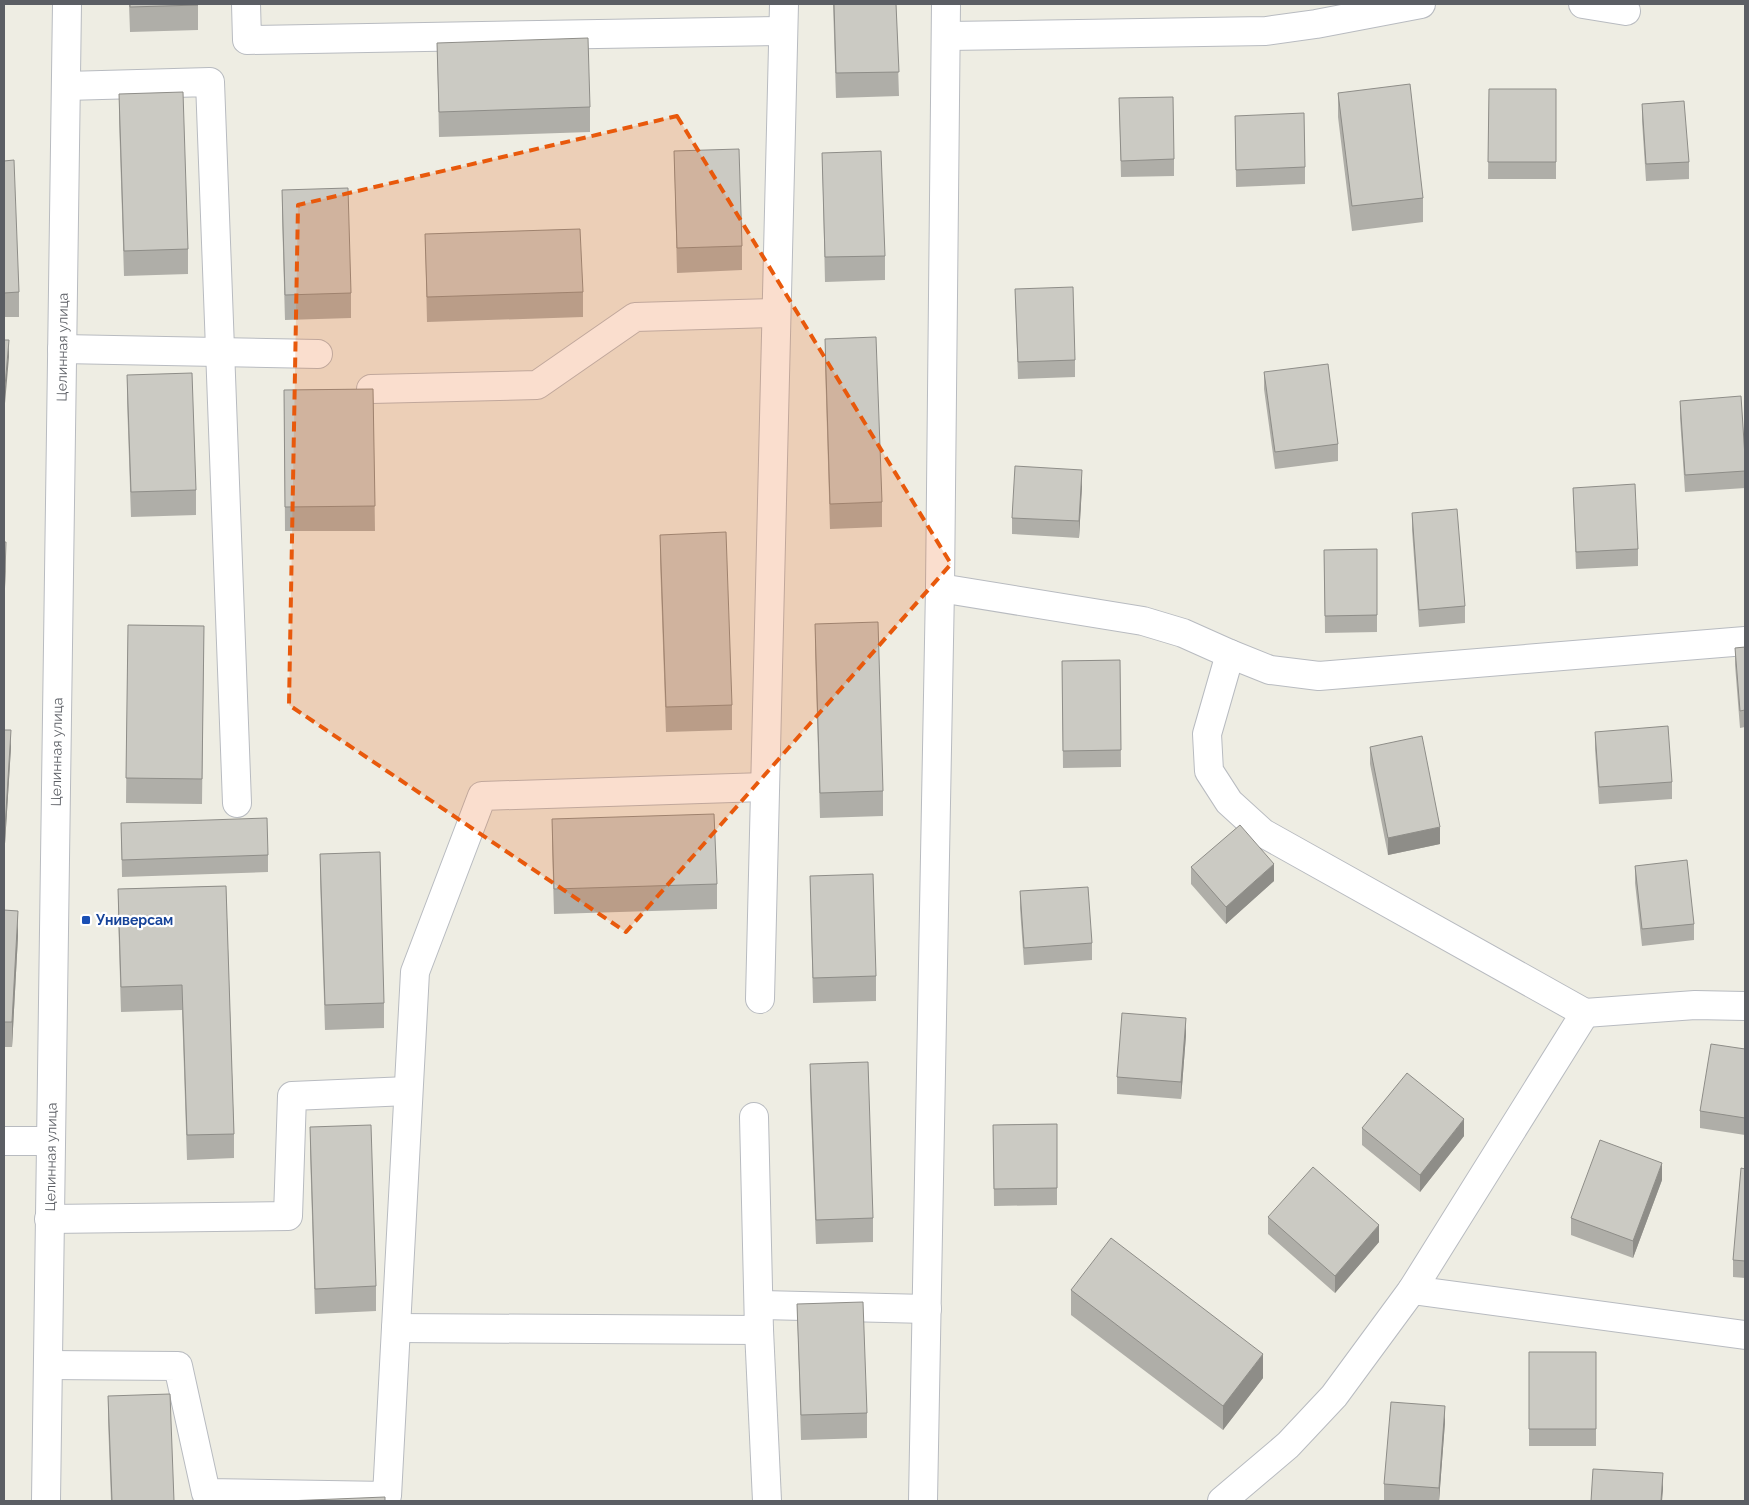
<svg xmlns="http://www.w3.org/2000/svg" width="1749" height="1505" viewBox="0 0 1749 1505" font-family="Raleway,sans-serif">
	<rect width="100%" height="100%" fill="#eeede3"/>
	<g fill="none" stroke-linecap="round" stroke-linejoin="round">
		<defs>
			<g id="minor">
				<path d="M246,4L247,40L783,31"/>
				<path d="M1583,4L1626,11"/>
				<path d="M947,36L1266,31L1316,24L1421,4"/>
				<path d="M66,86L210,82L237,803"/>
				<path d="M62,349L318,354"/>
				<path d="M371,389L537,385L635,317L776,313"/>
				<path d="M940,588L1143,621L1183,633L1230,654"/>
				<path d="M760,999L784,4"/>
				<path d="M1585,1013L1695,1005L1745,1006"/>
				<path d="M4,1141H50"/>
				<path d="M49,1219L288,1216L292,1096L408,1091"/>
				<path d="M1412,1290L1585,1013L1263,833L1229,802L1209,771L1207,734L1230,654L1270,670L1319,676L1745,641"/>
				<path d="M759,1305L927,1309"/>
				<path d="M396,1328L759,1330L754,1117"/>
				<path d="M759,1330L767,1501"/>
				<path d="M48,1365L178,1366L206,1493L387,1496L415,972L482,796L765,787"/>
				<path id="s1" d="M46,1501L67,4"/>
				<path d="M923,1501L940,588L946,4"/>
				<path d="M1222,1501L1288,1445L1334,1396L1412,1290L1745,1335"/>
			</g>
		</defs>
		<use href="#minor" stroke="#b8bbc0" stroke-width="30"/>
		<use href="#minor" stroke="#fff" stroke-width="28"/>
	</g>
	<path fill="#afaea8" d="M129,4H198V30L130,32Z
		M833,4H896L899,96L836,98Z
		M437,43L590,107V132L439,137Z
		M1489,89H1556V179H1488Z
		M1338,93L1423,198V222L1352,231L1338,117Z
		M119,94L188,249V274L124,276L119,119Z
		M1119,98L1174,159V176L1121,177Z
		M1642,104L1689,162V179L1646,181L1642,121Z
		M1235,116L1305,167V184L1236,187Z
		M674,151L742,246V270L677,273Z
		M822,153L885,256V280L825,282Z
		M4,161L19,292V317H4Z
		M282,190L351,293V318L285,320L282,215Z
		M425,234L583,292V317L427,322Z
		M1015,289L1075,360V377L1018,379Z
		M825,339L882,502V527L830,529L825,364Z
		M1264,372L1338,444V461L1275,469L1264,389Z
		M127,375L196,490V515L131,517L127,400Z
		M373,389L375,531H285L284,390Z
		M1680,401L1745,457V488L1685,492L1680,418Z
		M1082,486L1079,538L1012,534V518Z
		M1573,488L1638,549V566L1576,569Z
		M1412,513L1465,606V623L1419,627L1412,530Z
		M660,535L732,705V730L666,732L660,560Z
		M1377,549V632L1325,633L1324,550Z
		M815,624L883,791V816L820,818L815,649Z
		M128,625L204,626L202,804L126,803Z
		M1745,647V727L1740,728L1735,665V648Z
		M1120,660L1121,767L1063,768L1062,661Z
		M4,730L11,747L5,844H4Z
		M1595,732L1672,782V799L1599,804L1595,749Z
		M1370,747L1440,844L1388,855L1370,764Z
		M552,819L717,884V909L554,914L552,844Z
		M121,823L268,855V872L122,877Z
		M320,854L384,1003V1028L325,1030L320,879Z
		M1635,866L1694,924V940L1642,946L1635,883Z
		M1191,867L1274,881L1226,924L1191,884Z
		M810,876L876,976V1001L813,1003Z
		M226,886L234,1134V1158L187,1160L182,1010L121,1012L118,914V889Z
		M1020,891L1092,943V960L1024,965L1020,908Z
		M4,910L18,936L12,1047H4Z
		M1186,1035L1181,1099L1117,1094V1077Z
		M1745,1049V1135L1700,1128V1111Z
		M810,1064L873,1218V1242L816,1244L810,1089Z
		M1057,1124V1205L994,1206L993,1125Z
		M310,1127L376,1286V1311L315,1314L310,1152Z
		M1362,1128L1464,1136L1420,1192L1362,1145Z
		M1745,1169V1278L1733,1277V1260Z
		M1662,1180L1633,1258L1571,1235V1218Z
		M1268,1217L1379,1242L1335,1293L1268,1234Z
		M1071,1290L1263,1378L1223,1430L1071,1315Z
		M797,1304L867,1413V1438L801,1440Z
		M1529,1352H1596V1446H1529Z
		M108,1396L174,1501H111L108,1420Z
		M1445,1422L1439,1501H1384V1484Z"/>
	<path fill="#8e8d88" d="M9,340V357L4,415V398Z
		M1082,470V486L1079,538V521Z
		M6,542V559L4,618V601Z
		M11,730V747L5,844V828Z
		M1440,827V844L1388,855V838Z
		M1274,864V881L1226,924V907Z
		M18,911V936L12,1047V1022Z
		M1186,1018V1035L1181,1099V1082Z
		M1464,1119V1136L1420,1192V1175Z
		M1662,1163V1180L1633,1258V1241Z
		M1379,1225V1242L1335,1293V1276Z
		M1263,1354V1378L1223,1430V1406Z
		M1445,1406V1422L1439,1501V1488Z
		M1663,1473V1490L1662,1501H1661Z"/>
	<path fill="#cbcac3" stroke="#8e8d88" d="M130,4H198V5L130,7Z
		M834,4H896L899,72L836,73Z
		M588,38L590,107L439,112L437,43Z
		M1410,84L1423,198L1352,206L1338,93Z
		M1489,89H1556V162H1488Z
		M183,92L188,249L124,251L119,94Z
		M1173,97L1174,159L1121,161L1119,98Z
		M1684,101L1689,162L1646,164L1642,104Z
		M1304,113L1305,167L1236,170L1235,116Z
		M739,149L742,246L677,248L674,151Z
		M881,151L885,256L825,257L822,153Z
		M14,160L19,292L4,293V161Z
		M348,188L351,293L285,295L282,190Z
		M580,229L583,292L427,297L425,234Z
		M1073,287L1075,360L1018,362L1015,289Z
		M876,337L882,502L830,504L825,339Z
		M4,340H9L4,398Z
		M1328,364L1338,444L1275,452L1264,372Z
		M192,373L196,490L131,492L127,375Z
		M373,389L375,506L285,507L284,390Z
		M1741,396L1745,457V471L1685,475L1680,401Z
		M1015,466L1082,470L1079,521L1012,518Z
		M1635,484L1638,549L1576,552L1573,488Z
		M1457,509L1465,606L1419,610L1412,513Z
		M726,532L732,705L666,707L660,535Z
		M4,542H6L4,601Z
		M1377,549V615L1325,616L1324,550Z
		M878,622L883,791L820,793L815,624Z
		M128,625L204,626L202,779L126,778Z
		M1745,647V710L1740,711L1735,648Z
		M1120,660L1121,750L1063,751L1062,661Z
		M1668,726L1672,782L1599,787L1595,732Z
		M4,730H11L5,828L4,827Z
		M1422,736L1440,827L1388,838L1370,747Z
		M714,814L717,884L554,889L552,819Z
		M267,818L268,855L122,860L121,823Z
		M1240,825L1274,864L1226,907L1191,867Z
		M380,852L384,1003L325,1005L320,854Z
		M1687,860L1694,924L1642,929L1635,866Z
		M873,874L876,976L813,978L810,876Z
		M226,886L234,1134L187,1135L182,985L121,987L118,889Z
		M1088,887L1092,943L1024,948L1020,891Z
		M4,910L18,911L12,1022H4Z
		M1122,1013L1186,1018L1181,1082L1117,1077Z
		M1711,1044L1745,1049V1118L1700,1111Z
		M868,1062L873,1218L816,1220L810,1064Z
		M1407,1073L1464,1119L1420,1175L1362,1128Z
		M1057,1124V1188L994,1189L993,1125Z
		M371,1125L376,1286L315,1289L310,1127Z
		M1600,1140L1662,1163L1633,1241L1571,1218Z
		M1313,1167L1379,1225L1335,1276L1268,1217Z
		M1741,1168L1745,1169V1261L1733,1260Z
		M1111,1238L1263,1354L1223,1406L1071,1290Z
		M863,1302L867,1413L801,1415L797,1304Z
		M1529,1352H1596V1429H1529Z
		M170,1394L174,1501H112L108,1396Z
		M1391,1402L1445,1406L1439,1488L1384,1484Z
		M1593,1469L1663,1473L1661,1501H1591Z
		M385,1497V1501H286Z"/>
	<path fill="#e8590c" fill-opacity="0.2" stroke="#e8590c" stroke-width="4" stroke-dasharray="10 6" stroke-linejoin="round" d="M677,116L951,564L626,932L289,705L298,205Z"/>
	<rect fill="#1a4fb4" stroke="#fff" stroke-width="2" x="81" y="915" width="10" height="10" rx="2.5"/>
	<g text-anchor="middle" stroke-width="4.5" stroke-linejoin="round" paint-order="stroke">
		<g font-size="14" fill="#5b5e64" stroke="#fff">
			<text dy="5" stroke="none"><textPath href="#s1" startOffset="1154">Целинная улица</textPath></text>
			<text dy="5" stroke="none"><textPath href="#s1" startOffset="749">Целинная улица</textPath></text>
			<text dy="5" stroke="none"><textPath href="#s1" startOffset="344">Целинная улица</textPath></text>
		</g>
		<g font-size="14" font-weight="bold" fill="#164399" stroke="#fff" text-anchor="start">
			<text x="96" y="925">Универсам</text>
		</g>
	</g>
	<rect width="1749" height="1505" fill="none" stroke="#5b5e64" stroke-width="10"/>
</svg>
